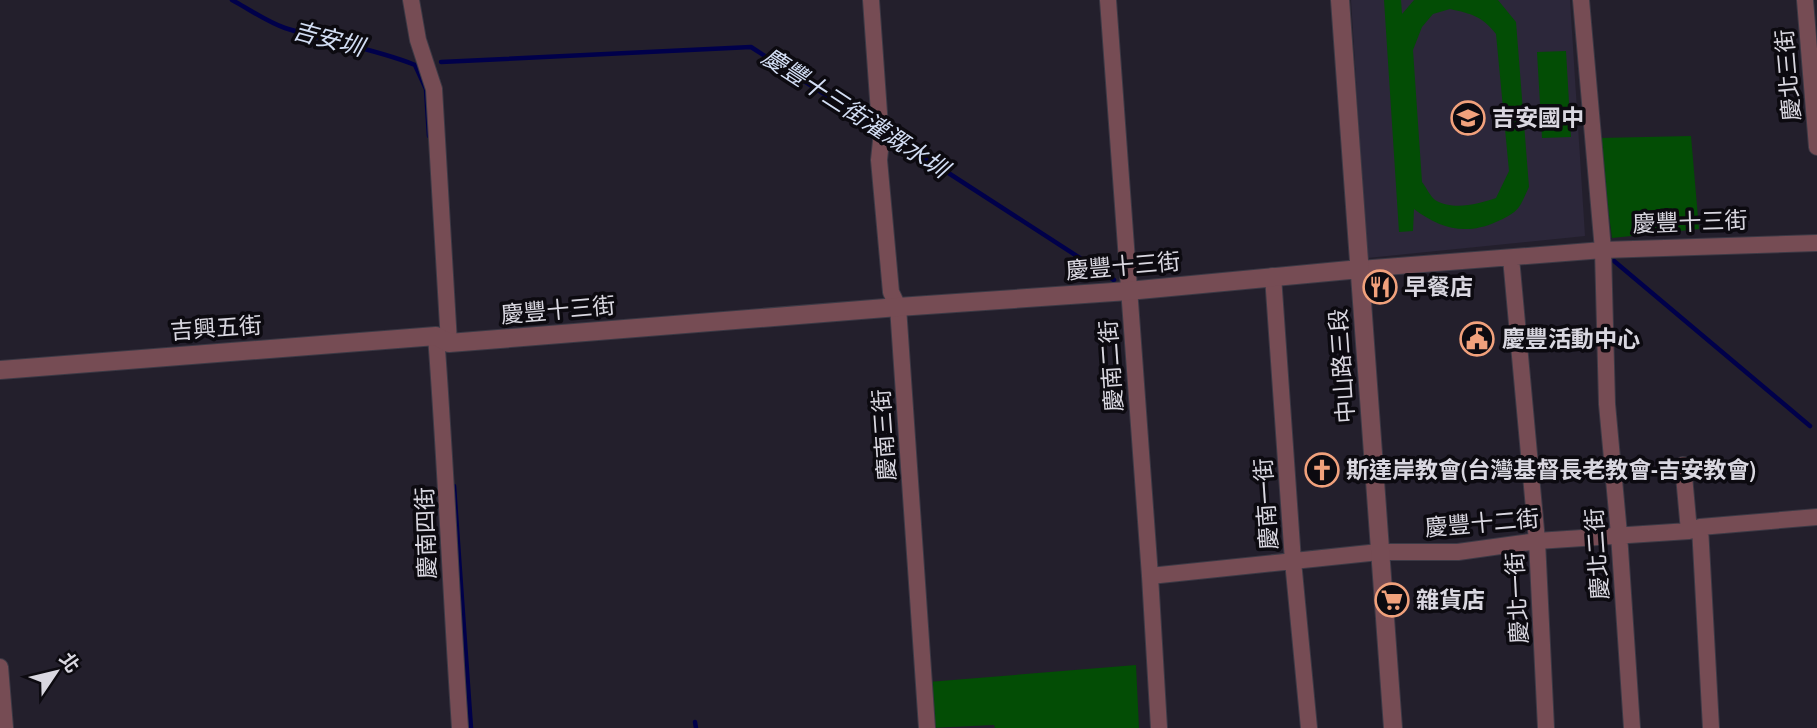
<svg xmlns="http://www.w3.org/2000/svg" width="1817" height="728" viewBox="0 0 1817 728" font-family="'Archivo Narrow','Noto Sans TC',sans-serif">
	<rect width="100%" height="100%" fill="#231f2c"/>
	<path fill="#2c273a" d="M1351,0H1570L1585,236L1367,258Z"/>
	<path fill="#034d05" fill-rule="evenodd" d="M1384,0H1401L1402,14L1414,0H1498L1516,22L1529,187C1526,193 1523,201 1519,207C1514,214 1503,219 1496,222C1465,236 1439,228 1414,209L1413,231L1399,232ZM1450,9C1472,14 1482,16 1496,34L1509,171L1496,198C1478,204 1454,211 1435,200C1430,196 1426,187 1422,182L1413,50L1422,27L1433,14Z
		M1566,51L1571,137L1542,138L1537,52Z
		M1691,136L1699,229L1612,238L1599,138Z
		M1136,665L1139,728H995L994,725L931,728L928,682Z"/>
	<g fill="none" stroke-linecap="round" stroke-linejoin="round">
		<path stroke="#00004a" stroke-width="4.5" d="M232,0C249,9 267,22 285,28C328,42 373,48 415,65L426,89L429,136
			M441,62L751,47L874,126
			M885,132L1114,280
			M1614,261L1810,426
			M454,486L471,728
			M695,722L696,728"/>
		<defs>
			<path id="minor" d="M411,0L418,40L434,89L449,343
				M871,0L881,141L879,160L891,292L898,307L927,728
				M1108,0L1150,576L1159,728
				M1581,0L1603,250L1607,404L1619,534L1632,728
				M1805,0L1817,147
				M1511,258L1537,541L1546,728
				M1360,269L1603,250L1817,243
				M1273,276L1293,561L1309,728
				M436,336C446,466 451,597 460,728
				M1683,465L1689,531
				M1700,527L1711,728
				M1150,576L1379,552H1458L1537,541L1689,531L1700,527L1817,517
				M0,667L5,728"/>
			<path id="tertiary" d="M1340,0L1393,728
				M0,370L436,336L449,343L898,307L1128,291L1360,269"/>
		</defs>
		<use href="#minor" stroke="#3c3945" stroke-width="18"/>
		<use href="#tertiary" stroke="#3c3945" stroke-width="20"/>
		<use href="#minor" stroke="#764c54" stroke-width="16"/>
		<use href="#tertiary" stroke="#764c54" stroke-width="18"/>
	</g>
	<defs>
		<symbol id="school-ring" viewBox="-11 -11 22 22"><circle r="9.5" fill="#0c0a10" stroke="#f1a17c" stroke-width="1.5"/><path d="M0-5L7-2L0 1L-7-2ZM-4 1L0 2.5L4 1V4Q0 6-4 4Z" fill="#f1a17c"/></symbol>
		<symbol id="restaurant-ring" viewBox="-11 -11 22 22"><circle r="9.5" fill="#0c0a10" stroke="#f1a17c" stroke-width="1.5"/><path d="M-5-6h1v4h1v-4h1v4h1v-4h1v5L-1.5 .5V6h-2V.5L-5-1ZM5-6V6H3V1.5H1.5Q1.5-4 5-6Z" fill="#f1a17c"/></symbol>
		<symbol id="civic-ring" viewBox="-11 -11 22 22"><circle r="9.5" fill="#0c0a10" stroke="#f1a17c" stroke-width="1.5"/><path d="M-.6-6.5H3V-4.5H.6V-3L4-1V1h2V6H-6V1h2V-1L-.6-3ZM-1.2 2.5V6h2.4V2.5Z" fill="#f1a17c"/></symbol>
		<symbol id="church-ring" viewBox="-11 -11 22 22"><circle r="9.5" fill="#0c0a10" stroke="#f1a17c" stroke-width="1.5"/><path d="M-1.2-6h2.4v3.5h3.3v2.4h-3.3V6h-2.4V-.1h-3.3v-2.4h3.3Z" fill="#f1a17c"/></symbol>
		<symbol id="supermarket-ring" viewBox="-11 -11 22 22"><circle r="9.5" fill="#0c0a10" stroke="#f1a17c" stroke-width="1.5"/><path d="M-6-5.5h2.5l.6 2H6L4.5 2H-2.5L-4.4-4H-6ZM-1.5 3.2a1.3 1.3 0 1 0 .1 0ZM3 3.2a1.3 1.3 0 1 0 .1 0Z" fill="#f1a17c"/></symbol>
	</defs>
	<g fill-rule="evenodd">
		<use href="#school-ring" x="1449" y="99" width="38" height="38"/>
		<use href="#restaurant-ring" x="1361" y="268" width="38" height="38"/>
		<use href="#civic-ring" x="1458" y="320" width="38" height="38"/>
		<use href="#church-ring" x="1303" y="451" width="38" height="38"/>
		<use href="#supermarket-ring" x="1373" y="581" width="38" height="38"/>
	</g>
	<g text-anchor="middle" stroke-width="7" stroke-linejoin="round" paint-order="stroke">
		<g font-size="23" fill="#d9d7e0" stroke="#0c0a10">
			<text transform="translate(1788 75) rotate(-95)" y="8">慶北三街</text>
			<text transform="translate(1690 222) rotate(-2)" y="8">慶豐十三街</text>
			<text transform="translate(1123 266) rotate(-5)" y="8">慶豐十三街</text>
			<text transform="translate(558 310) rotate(-5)" y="8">慶豐十三街</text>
			<text transform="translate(216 328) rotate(-4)" y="8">吉興五街</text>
			<text transform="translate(1111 366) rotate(-94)" y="8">慶南二街</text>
			<text transform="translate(1342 366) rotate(-94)" y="8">中山路三段</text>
			<text transform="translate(884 435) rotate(-94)" y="8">慶南三街</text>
			<text transform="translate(1266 504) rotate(-94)" y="8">慶南一街</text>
			<text transform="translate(1482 523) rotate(-5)" y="8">慶豐十二街</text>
			<text transform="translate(426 533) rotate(-92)" y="8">慶南四街</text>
			<text transform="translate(1597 554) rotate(-94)" y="8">慶北二街</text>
			<text transform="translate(1517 598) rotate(-93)" y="8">慶北一街</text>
		</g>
		<g font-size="23" font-weight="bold" fill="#d9d7e0" stroke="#0c0a10" text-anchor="start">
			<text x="1492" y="126">吉安國中</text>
			<text x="1404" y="295">早餐店</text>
			<text x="1502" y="347">慶豐活動中心</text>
			<text x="1346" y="478">斯達岸教會(台灣基督長老教會-吉安教會)</text>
			<text x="1416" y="608">雜貨店</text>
		</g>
		<g font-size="24" font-style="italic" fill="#d2ddf3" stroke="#0c0a10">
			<text transform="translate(328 39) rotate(15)" y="8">吉安圳</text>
			<text transform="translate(855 113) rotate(33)" y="8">慶豐十三街灌溉水圳</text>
		</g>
	</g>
	<g transform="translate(56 672) rotate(55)" stroke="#0c0a10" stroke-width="5" paint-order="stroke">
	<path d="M0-5L12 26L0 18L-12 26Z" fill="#d9d7e0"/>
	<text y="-10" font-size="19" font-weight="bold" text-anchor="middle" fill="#d9d7e0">北</text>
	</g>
</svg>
